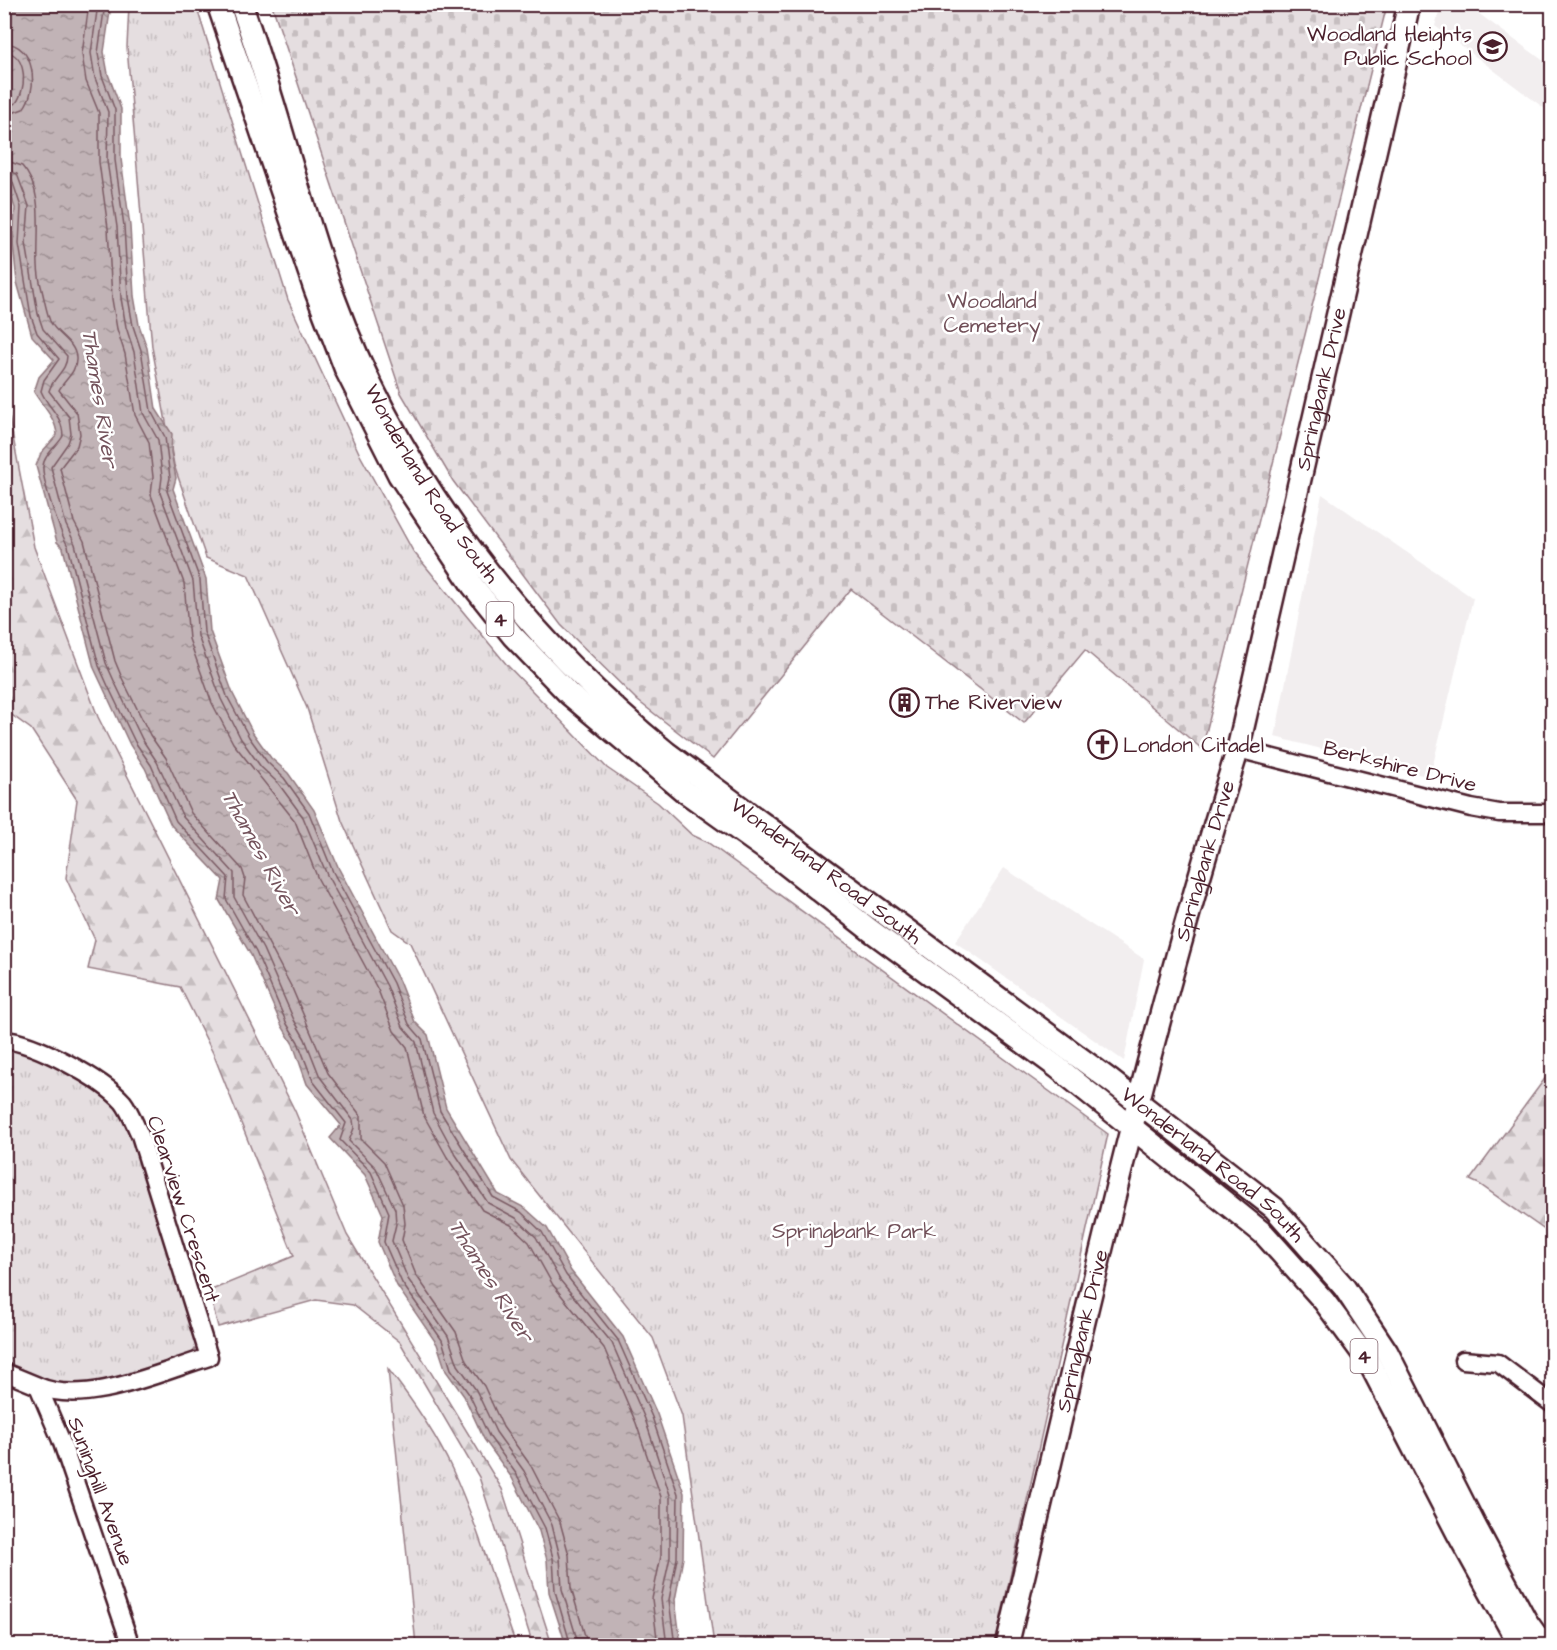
<svg xmlns="http://www.w3.org/2000/svg" width="1557" height="1650" viewBox="0 0 1557 1650" font-family="'Architects Daughter',sans-serif">
	<defs>
		<pattern id="grass-tufts" width="24" height="20" patternUnits="userSpaceOnUse" patternTransform="scale(1.5)"><rect width="24" height="20" fill="#e5dee0"/><path d="M3 7l-1-3M5 7V3M7 7l1-3M15 17l-1-3M17 17v-4M19 17l1-3" fill="none" stroke="#c6bec0"/></pattern>
		<pattern id="forest-firs" width="22" height="20" patternUnits="userSpaceOnUse" patternTransform="scale(1.5)"><rect width="22" height="20" fill="#e5dee0"/><path d="M5 1l3.5 6h-7zM16 11l3.5 6h-7z" fill="#c6bec0"/></pattern>
		<pattern id="cemetery-stones" width="16" height="16" patternUnits="userSpaceOnUse" patternTransform="scale(1.5)"><rect width="16" height="16" fill="#e5dee0"/><path d="M2 7V4a2 2 0 0 1 4 0v3zM10 15v-3a2 2 0 0 1 4 0v3z" fill="#c6bec0"/></pattern>
		<pattern id="water-ripples" width="26" height="14" patternUnits="userSpaceOnUse" patternTransform="scale(1.5)"><rect width="26" height="14" fill="#c1b3b6"/><path d="M2 4q2-2 4 0t4 0M15 11q2-2 4 0t4 0" fill="none" stroke="#9f9194"/></pattern>
	</defs>
	<rect width="100%" height="100%" fill="#fff"/>
	<filter id="ink" filterUnits="userSpaceOnUse"><feTurbulence type="fractalNoise" baseFrequency=".0167" numOctaves="2"/><feDisplacementMap in="SourceGraphic" scale="12" xChannelSelector="R" yChannelSelector="G"/><feConvolveMatrix kernelMatrix="1 2 1 2 8 2 1 2 1" color-interpolation-filters="sRGB"/></filter>
	<g filter="url(#ink)">
		<path fill="#f2eeef" d="M1441,5H1467L1552,67V114L1435,26Z
			M1322,494L1473,598L1430,777L1275,737Z
			M1004,868L1144,959L1124,1061L955,942Z"/>
		<path fill="url(#grass-tufts)" stroke="#987e86" stroke-width="1.5" d="M129,5H196L288,300L360,455L413,551L507,665L607,768L658,803L692,835L707,842L1108,1134L995,1645H714L682,1416L653,1338L511,1160L410,943L392,930L342,821L307,708L248,575L206,558L174,465L152,347L127,47Z
			M4,1048C32,1050 88,1079 108,1098C116,1105 122,1116 128,1124L196,1338L197,1346L191,1355C149,1368 97,1395 52,1384C36,1380 19,1370 5,1363Z
			M388,1369C412,1400 436,1434 452,1469C478,1526 495,1587 516,1645H416Z"/>
		<path fill="url(#forest-firs)" stroke="#987e86" stroke-width="1.5" d="M4,390L34,547L98,717L295,1111L347,1235L502,1489L552,1645H533L479,1477L400,1342L353,1305L316,1300L218,1327L209,1291L294,1256L213,1053L180,987L88,969L95,940L66,878L77,800L31,729L5,710Z
			M1552,1069V1235L1479,1184L1470,1180Z"/>
		<path fill="url(#cemetery-stones)" stroke="#987e86" stroke-width="1.5" d="M272,5H1387L1202,749L1085,650L1024,723L851,589L713,759L638,701L561,625L453,481L401,393Z"/>
		<path fill="url(#water-ripples)" stroke="#91787e" stroke-width="1.5" d="M5,4L111,5L104,52L108,74L121,109V159L130,226L134,296L139,325L147,348L156,409L172,434L171,452L176,478L173,489L206,579L210,631L233,694L253,733L271,758L288,773L314,810L339,869L399,981L415,1022L428,1035L446,1108L498,1194L525,1208L547,1228L571,1271L623,1337L657,1414L684,1493L683,1558L675,1600L681,1645H566L549,1592L547,1560L539,1531L512,1478L484,1439L464,1396L446,1371L437,1344L397,1286L378,1242L383,1215L365,1175L330,1138L341,1125L307,1084L293,1044L282,1026L251,955L219,900L223,880L171,825L145,768L130,745L94,668L63,548L57,542L36,466L41,453L57,435C56,418 43,407 34,392L39,377L54,360L32,336L17,282L13,244L15,208L4,174L5,99L10,86L5,49Z"/>
		<g fill="none" stroke-linecap="round" stroke-linejoin="round">
			<path stroke="#7a5a63" stroke-width="1.5" d="M89,4L82,54L86,81L99,113V162L108,228L112,299L117,329L125,354L135,415L149,442L153,477L151,495L184,583L189,639L212,703L233,743L295,821L318,879L378,990L394,1031L407,1047L424,1116L447,1157L482,1210L511,1225L529,1242L553,1285L604,1348L636,1423L661,1497V1556L652,1599L658,1646
				M98,4L91,53L95,78L108,112L107,161L117,227L121,298L126,327L134,352L143,413L158,440L162,477L160,493L193,581L198,636L221,699L241,739L261,767L278,783L303,817L327,875L387,986L403,1027L416,1042L433,1113L454,1152L488,1203L516,1218L536,1237L560,1280L612,1343L645,1419L670,1495V1557L661,1599L667,1646
				M105,4L98,53L102,76L115,110V160L124,226L128,297L133,326L141,350L151,411L165,437L170,478L167,491L200,580L204,632L227,696L249,737L267,762L284,778L309,813L333,872L393,983L409,1024L422,1039L440,1111L493,1197L521,1212L542,1232L566,1275L618,1340L652,1417L678,1494L677,1558L669,1600L675,1646
				M4,43C36,44 39,89 23,109L4,116
				M4,52C28,53 27,89 16,103L4,107
				M4,160L22,166C50,197 31,249 41,286C44,297 46,311 50,321C56,335 75,341 76,358C77,372 65,379 59,390L77,413L80,434L77,446L60,468L74,522L84,541L115,661L122,678L150,735L166,758L191,813L242,869L245,878L243,895L292,988L328,1073L361,1116V1139L384,1162L403,1205L405,1224L402,1240L416,1275L456,1332L466,1361L484,1386L503,1427L531,1466L560,1522L569,1555L571,1588L588,1646
				M4,169L17,174L29,206L26,243L38,314L43,329L67,356C67,371 53,377 49,391L69,417L71,434L68,443L51,467L66,525L75,544L106,663L115,683L142,739L157,762L183,817L234,873V897L263,949L294,1020L305,1039L320,1077L353,1120L354,1128L349,1141L376,1168L395,1209L396,1224L392,1241L408,1279L448,1336L458,1365L476,1390L496,1432L524,1471L552,1525L560,1557L562,1589L579,1646
				M4,177L12,180L21,207L19,244L31,316L37,333L59,359L44,380L41,391C49,410 62,414 63,436C58,446 43,455 43,467C42,481 61,535 68,546L99,666L108,686L135,742L151,765L176,821L228,877L226,899L256,952L287,1024L298,1042L313,1081L346,1123L340,1140L371,1172L389,1213L384,1242L402,1283L442,1340L451,1369L469,1394L489,1436L517,1475L545,1528L553,1558L555,1591L571,1646"/>
			<defs>
				<path id="minor" d="M1238,749L1471,808L1499,813H1552
					M4,1040C35,1042 102,1079 123,1102C130,1111 135,1125 140,1135L209,1357C160,1372 85,1407 38,1386
					M1463,1360L1498,1363L1552,1404
					M4,1372L38,1386L61,1440L131,1646"/>
				<g id="major">
					<path d="M218,4L315,289L346,370L399,475L473,586L513,636L569,694L684,791L778,858L870,930L1057,1067L1264,1234L1324,1301L1369,1362L1458,1534L1520,1646"/>
					<path id="s1" d="M241,4C276,101 299,202 334,298C400,478 520,633 667,753L1111,1081L1274,1208L1344,1287L1387,1352L1475,1526L1526,1621L1544,1646"/>
					<path id="s2" d="M1007,1646C1079,1346 1145,1043 1238,749L1409,4"/>
				</g>
			</defs>
			<use href="#minor" stroke="#4a1f2b" stroke-width="21"/>
			<use href="#major" stroke="#4a1f2b" stroke-width="26"/>
			<use href="#minor" stroke="#fff" stroke-width="16"/>
			<use href="#major" stroke="#fff" stroke-width="21"/>
		</g>
	</g>
	<defs>
		<symbol id="school-ring" viewBox="-11 -11 22 22"><circle r="9.5" fill="#fff" stroke="#4a1f2b" stroke-width="1.5"/><path d="M0-5L7-2L0 1L-7-2ZM-4 1L0 2.5L4 1V4Q0 6-4 4Z" fill="#4a1f2b"/></symbol>
		<symbol id="building-ring" viewBox="-11 -11 22 22"><circle r="9.5" fill="#fff" stroke="#4a1f2b" stroke-width="1.5"/><path d="M-4-6H4V6H1V3H-1V6H-4ZM-2.5-4.3h1.7v1.8h-1.7ZM.8-4.3h1.7v1.8H.8ZM-2.5-1h1.7V.8h-1.7ZM.8-1h1.7V.8H.8Z" fill="#4a1f2b"/></symbol>
		<symbol id="church-ring" viewBox="-11 -11 22 22"><circle r="9.5" fill="#fff" stroke="#4a1f2b" stroke-width="1.5"/><path d="M-1.2-6h2.4v3.5h3.3v2.4h-3.3V6h-2.4V-.1h-3.3v-2.4h3.3Z" fill="#4a1f2b"/></symbol>
	</defs>
	<g fill-rule="evenodd">
		<use href="#school-ring" x="1476" y="30" width="33" height="33"/>
		<use href="#building-ring" x="888" y="686" width="33" height="33"/>
		<use href="#church-ring" x="1086" y="728" width="33" height="33"/>
	</g>
	<g text-anchor="middle" stroke-width="5" stroke-linejoin="round" paint-order="stroke">
		<g fill="#fff" stroke="#80626b" stroke-width="1.5">
			<rect x="486.5" y="602" width="27" height="34" rx="4.5"/>
			<rect x="1350.5" y="1339" width="27" height="34" rx="4.5"/>
		</g>
		<g font-size="20" font-weight="bold" fill="#4a1f2b">
			<text x="500" y="626">4</text>
			<text x="1364" y="1363">4</text>
		</g>
		<g font-size="21" fill="#4a1f2b" stroke="#fff" text-anchor="start">
			<text x="1472" y="41" text-anchor="end">Woodland Heights<tspan x="1472" dy="24">Public School</tspan></text>
			<text x="925" y="709">The Riverview</text>
			<text x="1123" y="752">London Citadel</text>
		</g>
		<g font-size="21" fill="#714f58" stroke="#fff">
			<text x="992" y="308">Woodland<tspan x="992" dy="24">Cemetery</tspan></text>
			<text x="854" y="1238">Springbank Park</text>
		</g>
		<g font-size="21" fill="#4a1f2b" stroke="#fff">
			<text dy="7" stroke="none"><textPath href="#s2" startOffset="1296">Springbank Drive</textPath></text>
			<text dy="7" stroke="none"><textPath href="#s1" startOffset="519">Wonderland Road South</textPath></text>
			<text transform="translate(1400 766) rotate(14)" y="7">Berkshire Drive</text>
			<text dy="7" stroke="none"><textPath href="#s2" startOffset="810">Springbank Drive</textPath></text>
			<text dy="7" stroke="none"><textPath href="#s1" startOffset="1077">Wonderland Road South</textPath></text>
			<text dy="7" stroke="none"><textPath href="#s1" startOffset="1563">Wonderland Road South</textPath></text>
			<text transform="translate(184 1209) rotate(72)" y="7">Clearview Crescent</text>
			<text dy="7" stroke="none"><textPath href="#s2" startOffset="324">Springbank Drive</textPath></text>
			<text transform="translate(101 1491) rotate(70)" y="7">Suninghill Avenue</text>
		</g>
		<g font-size="22" font-style="italic" fill="#74535c" stroke="#fff">
			<text transform="translate(101 398) rotate(81)" y="8">Thames River</text>
			<text transform="translate(262 852) rotate(61)" y="8">Thames River</text>
			<text transform="translate(492 1280) rotate(58)" y="8">Thames River</text>
		</g>
	</g>
	<rect width="1557" height="1650" fill="none" stroke="#fff" stroke-width="24"/>
	<rect x="12" y="12" width="1533" height="1626" fill="none" stroke="#4a1f2b" stroke-width="2" filter="url(#ink)"/>
</svg>
